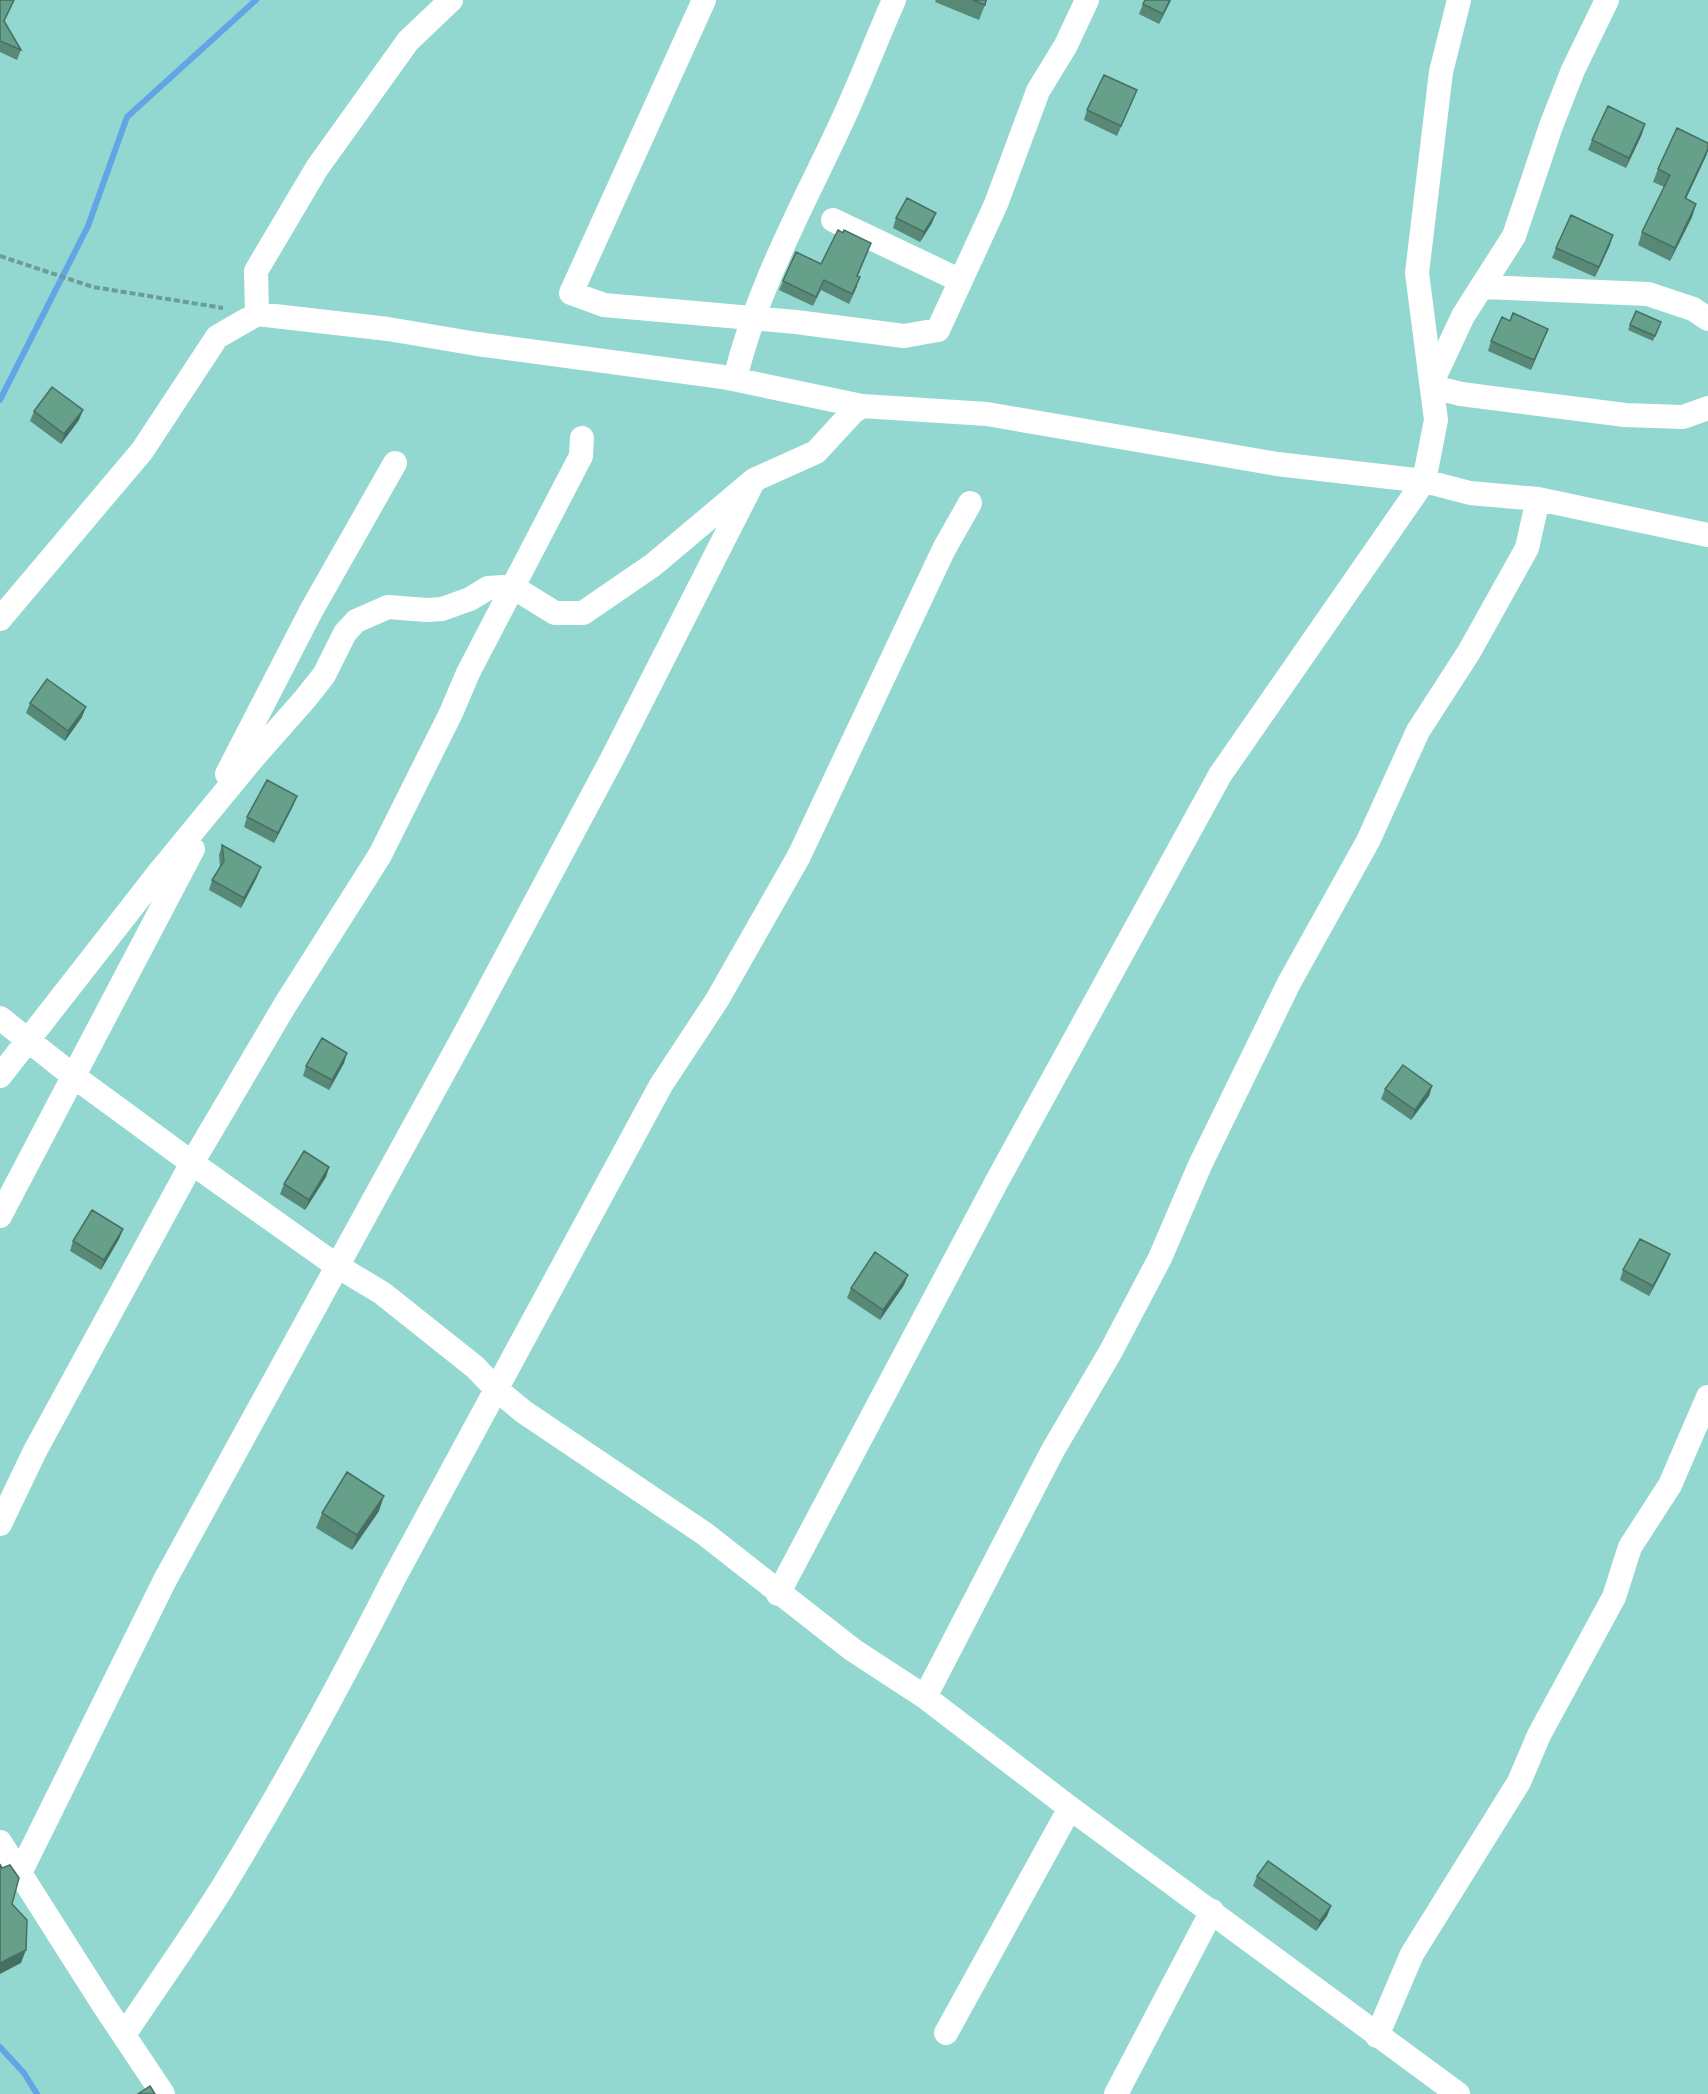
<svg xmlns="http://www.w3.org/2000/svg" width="1708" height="2094" viewBox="0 0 1708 2094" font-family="'Roboto Condensed',sans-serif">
	<rect width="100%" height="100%" fill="#93d7d1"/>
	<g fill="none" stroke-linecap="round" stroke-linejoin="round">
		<path stroke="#62a5e5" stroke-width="6" d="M0,400L88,226L127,117L256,0
			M0,2047L24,2073L37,2094"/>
		<path stroke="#689d99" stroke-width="4" stroke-dasharray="6 3" stroke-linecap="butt" d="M0,256L93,287L223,308"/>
		<path stroke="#fff" stroke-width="24" d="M704,0L571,293L604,305L796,322L904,336L938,330L996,204L1038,91L1066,45L1087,0
			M833,220L959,280
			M1482,287L1648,294L1693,309L1708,319
			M257,314L256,271L317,168L408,41L451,0
			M1434,378L1463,316L1514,236L1551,126L1573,70L1607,0
			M735,379C757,289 799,213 838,130C858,88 875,43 894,0
			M1433,387L1461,394L1625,415L1683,417L1708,408
			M0,619L142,451L217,337L257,314L388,329L477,344L723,377L862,406L987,414L1277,464L1424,481L1470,493L1538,499L1708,535
			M227,774L311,611L395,463
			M0,1018L72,1075L192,1163L337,1266L382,1293L475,1367L496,1389L524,1412L705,1534L853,1650L925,1697L1070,1808L1458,2094
			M0,1076L161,870L253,758L305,699L324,675L345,633L356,621L388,607L427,610L442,609L470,599L488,588L503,587L521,592L555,613H583L653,565L754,480L816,452L853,412L862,406
			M0,1216L193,849
			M0,1524L35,1451L192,1163L285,1005L380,855L451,713L468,673L581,456L582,438
			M778,1594L997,1181L1220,775L1424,481L1436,420L1417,273L1441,72L1459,0
			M925,1697L1053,1450L1111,1351L1160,1258L1200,1165L1289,983L1368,841L1418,731L1469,652L1527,548L1538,499
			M0,1842L103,2004L163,2094
			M20,1873L165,1580L467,1030L613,757L754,480
			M946,2033L1070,1808
			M124,2035C156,1987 190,1939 221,1890C283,1789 340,1684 394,1578L661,1085L717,1000L799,856L944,549L970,503
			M1377,2036L1412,1954L1519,1782L1539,1735L1614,1597L1630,1547L1670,1485L1708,1397
			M1116,2094L1212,1911"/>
	</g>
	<path fill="#588977" d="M0,0L5,22L21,50L17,60L0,52Z
		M936,0H987L979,20L935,2Z
		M1171,0L1159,24L1139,14L1143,4Z
		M1133,100L1117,136L1084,120L1087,110Z
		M1642,134L1626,168L1588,150L1592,140Z
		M1708,143V151L1706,156L1686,199L1696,204L1692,217L1670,261L1638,245L1642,232L1664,187L1653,182L1658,169Z
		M896,218L932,223L920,242L893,228Z
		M843,233L871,243L858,276L857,287L849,304L821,290L813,306L779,290L783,281L821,264Z
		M1610,245L1595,277L1552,258L1556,248Z
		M1636,311L1661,322L1653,341L1628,330Z
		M1510,321L1548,329L1531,370L1488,351L1491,341Z
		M34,411L79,420L61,444L30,421Z
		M30,703L82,717L65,741L26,713Z
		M297,796L293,806L274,843L244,827L247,817Z
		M222,845L257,877L241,908L209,890L212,880L220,868L219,855Z
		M347,1053L344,1063L329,1090L303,1076L306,1066Z
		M1432,1086L1429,1096L1411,1120L1381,1099L1385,1089Z
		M329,1167L326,1177L305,1210L280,1194L284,1184Z
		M123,1229L119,1239L101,1270L70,1251L73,1241Z
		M1666,1264L1649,1296L1620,1280L1623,1270Z
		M908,1275L904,1285L880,1320L847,1298L851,1288Z
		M379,1511L352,1550L316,1528L322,1513Z
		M1257,1876L1331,1906L1327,1916L1316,1931L1253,1886Z"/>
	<path fill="#476f61" d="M1170,0H1171L1159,24L1163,14Z
		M1645,124L1642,134L1626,168L1629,158Z
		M1708,149L1706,156L1680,211L1685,198Z
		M1696,204L1692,217L1670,261L1675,248Z
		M936,213L932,223L920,242L924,232Z
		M1613,235L1610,245L1595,277L1599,267Z
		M1548,329L1544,339L1531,370L1534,360Z
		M83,410L79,420L61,444L64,434Z
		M86,707L82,717L65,741L68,731Z
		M297,796L293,806L274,843L278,833Z
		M261,867L257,877L241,908L244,898Z
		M347,1053L344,1063L329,1090L332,1080Z
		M1432,1086L1429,1096L1411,1120L1415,1110Z
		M329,1167L326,1177L305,1210L309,1200Z
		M123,1229L119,1239L101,1270L104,1260Z
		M1670,1254L1666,1264L1649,1296L1653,1286Z
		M908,1275L904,1285L880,1320L883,1310Z
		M384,1496L379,1511L352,1550L357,1535Z
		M1331,1906L1327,1916L1316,1931L1320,1921Z
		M26,1950L21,1963L0,1974V1963Z"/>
	<path fill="#669f8a" stroke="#476f61" stroke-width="1.5" d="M0,0H14L4,21L21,50L0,41Z
		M973,0H986L985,5Z
		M1145,0H1170L1163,14L1143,4Z
		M1104,75L1137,90L1121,126L1087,110Z
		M1608,106L1645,124L1629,158L1592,140Z
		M1677,128L1708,143V149L1685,198L1696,204L1675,248L1642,232L1670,175L1658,169Z
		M907,198L936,213L924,232L896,218Z
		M1571,215L1613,235L1599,267L1556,248Z
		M838,230L843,233L844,230L871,243L857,276L860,277L852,294L824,280L816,297L783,281L796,252L821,264Z
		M1636,311L1661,322L1655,336L1630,325Z
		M1513,313L1548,329L1534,360L1491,341L1502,317L1510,321Z
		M52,387L83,410L64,434L34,411Z
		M47,679L86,707L68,731L30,703Z
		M267,780L297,796L278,833L247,817Z
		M222,845L261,867L244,898L212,880L224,861Z
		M322,1038L347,1053L332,1080L306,1066Z
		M1403,1065L1432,1086L1415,1110L1385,1089Z
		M304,1151L329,1167L309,1200L284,1184Z
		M92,1210L123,1229L104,1260L73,1241Z
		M1640,1239L1670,1254L1653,1286L1623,1270Z
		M875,1252L908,1275L883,1310L851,1288Z
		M347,1472L384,1496L357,1535L322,1513Z
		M1268,1861L1331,1906L1320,1921L1257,1876Z
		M0,1864L2,1868L10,1865L19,1878L12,1904L27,1920L26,1950L0,1963Z
		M150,2086L155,2094H138Z"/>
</svg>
